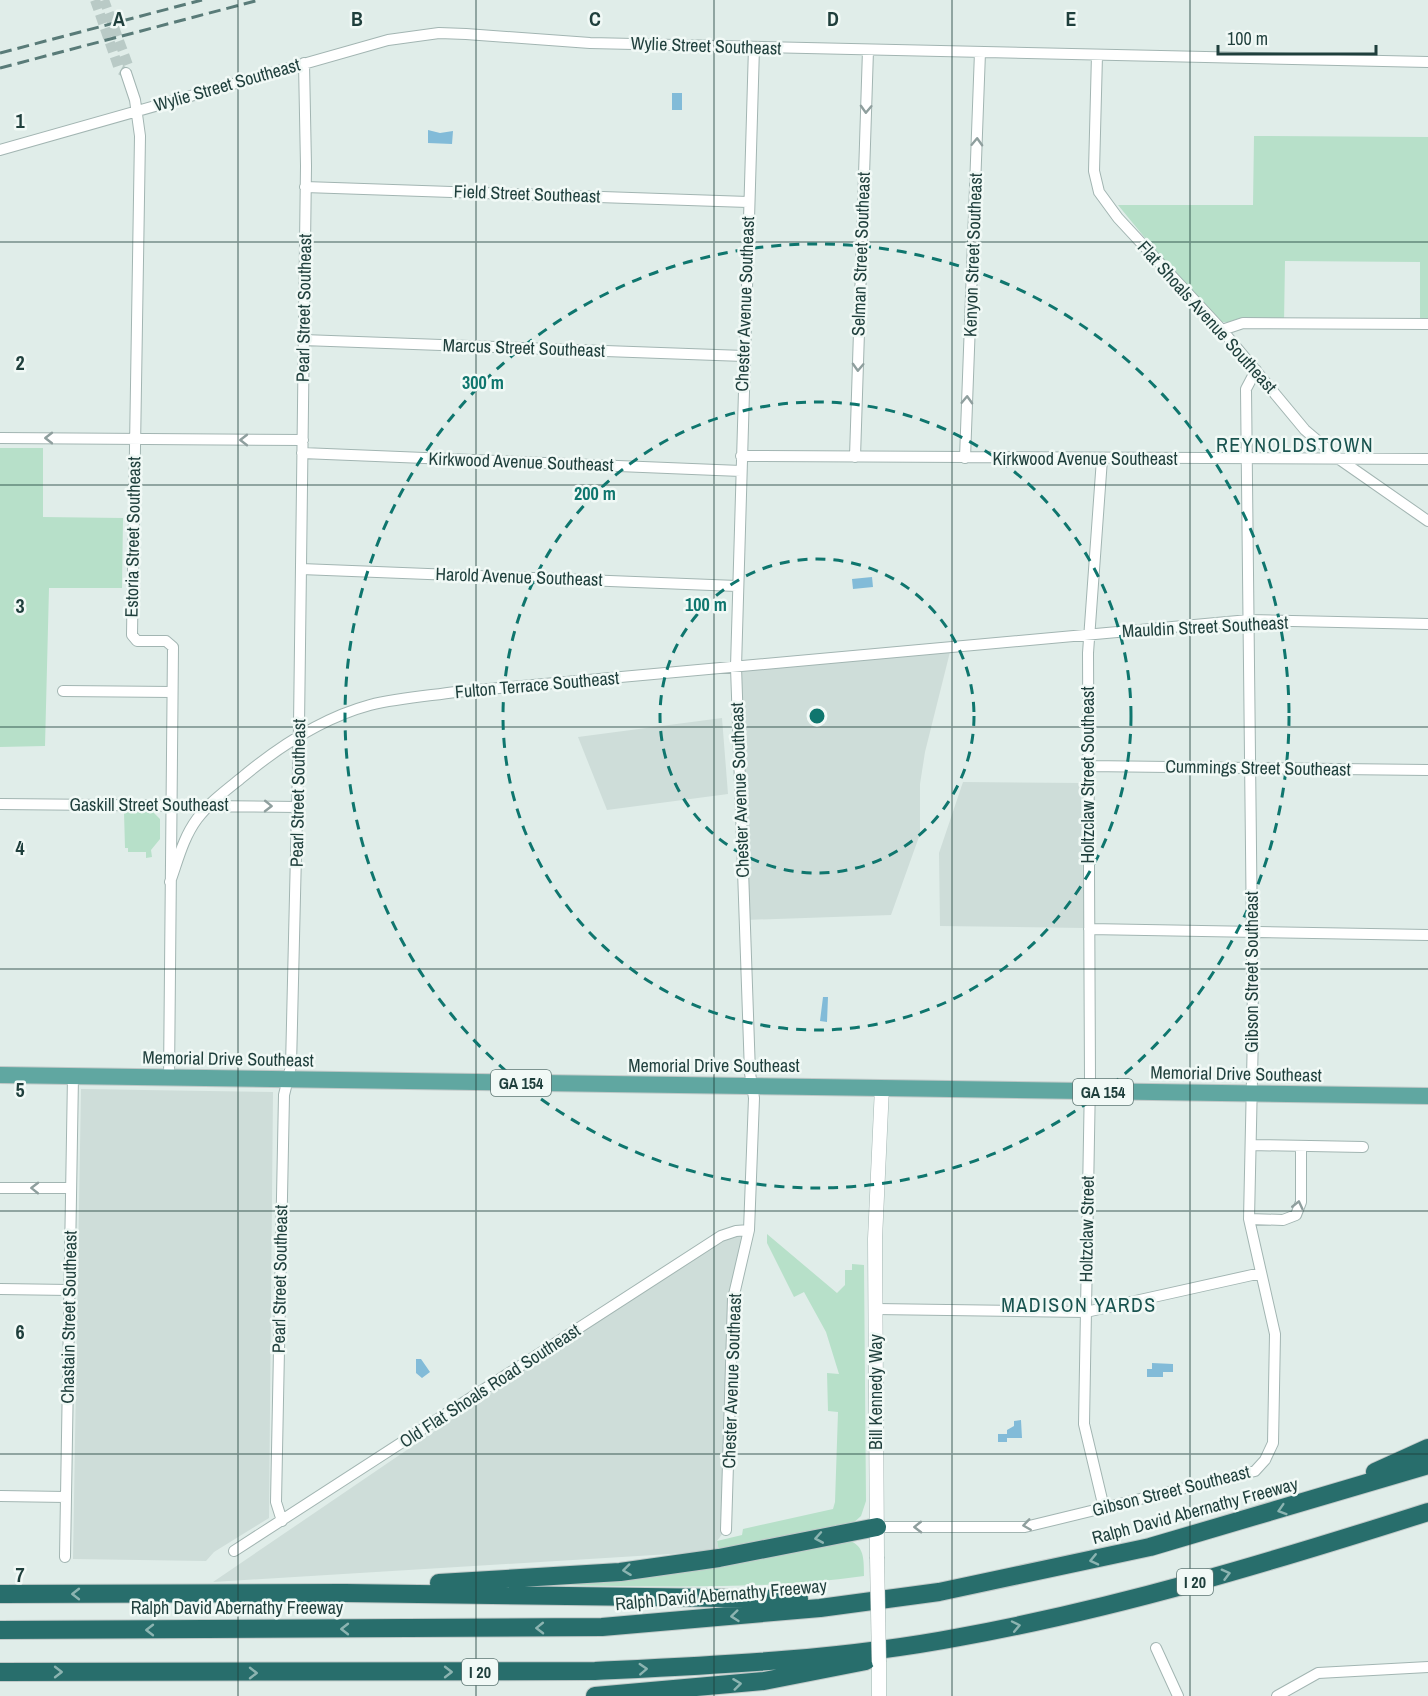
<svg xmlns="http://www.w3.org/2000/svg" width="1428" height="1696" viewBox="0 0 1428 1696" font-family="'Archivo Narrow',sans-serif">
	<rect width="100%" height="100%" fill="#e0ede9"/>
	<path fill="#ceddd9" d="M951,648L925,752L920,784V834L891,915L745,920L737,667Z
		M722,718L728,794L607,810L578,737Z
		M963,782L1081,783L1084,928L940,926L939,853Z
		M81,1089L273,1092L269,1518L214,1552L206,1561L73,1559Z
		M749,1230L737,1275L726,1529L717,1541L719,1551L213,1582L721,1236Z"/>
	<path fill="#b7e0c9" d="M1254,136L1428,137V325H1420V262L1285,261L1284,323L1214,322L1118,205H1253Z
		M0,448H43V517L123,518L122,588H49L45,746L0,747Z
		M124,812H153L160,819V839L151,850L152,857L146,858V852H128V848H125Z
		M767,1234L837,1293L845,1285V1270H852V1264L864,1265L866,1501L861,1516L851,1525L719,1551L717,1541L742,1535L743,1529L833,1509L835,1502L838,1412L828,1411L827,1373L839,1374L826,1332L804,1292L794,1297L767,1243Z
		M842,1539C864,1542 864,1556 864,1576C749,1592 633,1585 517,1585L623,1580L684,1572Z"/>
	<path fill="#82bbd8" d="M672,93H682V110H672Z
		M428,130L440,133L453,131L452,144L428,143Z
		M872,577L873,587L853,589L852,579Z
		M823,997H828L827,1022L820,1021Z
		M416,1359H421L430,1372L422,1378L416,1373Z
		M1152,1363L1173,1364V1372H1163V1377H1147V1369H1152Z
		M1021,1420L1022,1438H1007V1442H998V1434H1007V1430L1014,1426V1421Z"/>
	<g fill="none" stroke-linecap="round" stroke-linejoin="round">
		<path stroke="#b9cac6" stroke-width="10" stroke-dasharray="10 5" stroke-linecap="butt" d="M95,0L119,69L126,73L128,65L104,0"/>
		<defs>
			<path id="minor" d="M1097,55L1094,171L1099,192L1118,218L1222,330L1305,430L1339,459L1428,521
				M126,73L135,100L140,136L132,635L137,641H166L173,647L169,1078
				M0,150L388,40L439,33L466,34L590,43L1428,62
				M305,187L748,202
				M1222,330L1243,323L1428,324
				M303,340L744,356
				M0,438L303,440
				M302,453L741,471
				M741,456L1428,459
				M855,457L868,50
				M965,458L980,52
				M1102,459L1088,653L1090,1080L1084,1424L1104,1508
				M301,569L737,586
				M63,691L172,692
				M1088,766L1428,770
				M0,804L298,807
				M170,882C178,860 183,838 197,819C209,803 225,791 240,779C278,747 322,718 370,705C398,698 427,696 456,692L1249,620L1428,624
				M1089,929L1428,935
				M1251,1145L1363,1147
				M0,1188H71
				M1249,1219L1283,1220L1296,1215L1301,1202V1146
				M0,1289L69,1290
				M876,1309L1086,1312L1261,1273
				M0,1496L66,1497
				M282,1521L276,1502L284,1095L291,1066L299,726L306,166L304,63
				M877,1527H1025L1255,1471L1265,1460L1273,1443L1275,1334L1249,1219L1253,1032L1246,389L1256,370
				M726,1530L733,1299L749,1230L754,1098L750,1073L736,667L754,47
				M234,1551L721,1236L736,1231L749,1230
				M65,1557L73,1076
				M1156,1648L1178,1696
				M1277,1696L1318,1673L1428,1667"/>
			<path id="tertiary" d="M877,1557L875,1239L882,1087
				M879,1662V1696"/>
			<path id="primary" d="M0,1075L1428,1096"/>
			<path id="motorway" d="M1375,1472L1428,1448
				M439,1583L620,1572L719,1558L877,1527
				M0,1594L345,1593L799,1599
				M0,1630L602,1627L820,1608L939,1592L1150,1547L1428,1465
				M0,1672L595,1671C717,1665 840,1660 960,1637C1119,1608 1274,1561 1428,1512
				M595,1696L764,1681L866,1661"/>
		</defs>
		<use href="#minor" stroke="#a2b5b2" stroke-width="12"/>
		<use href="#tertiary" stroke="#a2b5b2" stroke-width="15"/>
		<use href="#primary" stroke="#c0c9c8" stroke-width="18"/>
		<use href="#motorway" stroke="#c0c9c8" stroke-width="20"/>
		<use href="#minor" stroke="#fff" stroke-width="10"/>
		<use href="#tertiary" stroke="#fff" stroke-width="14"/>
		<use href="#primary" stroke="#60a7a1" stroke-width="16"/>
		<use href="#motorway" stroke="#286e6c" stroke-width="18"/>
		<path stroke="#597b78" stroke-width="3" stroke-dasharray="12 6" stroke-linecap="butt" d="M0,53L202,0
			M0,68L259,0"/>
		<defs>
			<path id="tertiary-bridge" d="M877,1557L879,1662"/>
		</defs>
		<use href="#tertiary-bridge" stroke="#a2b5b2" stroke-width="15" stroke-linecap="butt"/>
		<use href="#tertiary-bridge" stroke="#fff" stroke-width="14"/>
	</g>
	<defs><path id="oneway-chevron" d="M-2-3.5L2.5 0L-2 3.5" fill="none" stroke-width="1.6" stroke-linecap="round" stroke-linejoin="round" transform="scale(1.5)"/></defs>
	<g stroke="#8f9f9e">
		<use href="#oneway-chevron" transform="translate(866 109) rotate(92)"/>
		<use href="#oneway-chevron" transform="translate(977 142) rotate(-88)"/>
		<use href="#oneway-chevron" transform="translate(858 367) rotate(92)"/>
		<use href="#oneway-chevron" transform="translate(967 400) rotate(-88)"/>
		<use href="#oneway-chevron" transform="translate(49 438) rotate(-180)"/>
		<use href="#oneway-chevron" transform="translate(244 440) rotate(-180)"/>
		<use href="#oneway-chevron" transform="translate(268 806) rotate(1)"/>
		<use href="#oneway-chevron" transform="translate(35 1188) rotate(-179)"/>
		<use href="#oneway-chevron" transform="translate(1298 1205) rotate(-77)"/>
		<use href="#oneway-chevron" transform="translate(1027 1525) rotate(172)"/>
		<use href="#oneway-chevron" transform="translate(918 1527) rotate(179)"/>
	</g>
	<g stroke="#8cb4b1">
		<use href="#oneway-chevron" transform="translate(1282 1510) rotate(163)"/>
		<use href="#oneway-chevron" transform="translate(819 1538) rotate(170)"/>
		<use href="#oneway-chevron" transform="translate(1094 1560) rotate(167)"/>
		<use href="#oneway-chevron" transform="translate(627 1570) rotate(173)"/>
		<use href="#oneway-chevron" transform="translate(1226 1574) rotate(-15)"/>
		<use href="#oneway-chevron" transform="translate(76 1594) rotate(-180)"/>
		<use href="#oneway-chevron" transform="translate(735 1616) rotate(174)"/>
		<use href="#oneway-chevron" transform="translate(1016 1626) rotate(-12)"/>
		<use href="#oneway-chevron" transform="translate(540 1628) rotate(179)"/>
		<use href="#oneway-chevron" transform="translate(345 1629) rotate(180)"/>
		<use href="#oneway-chevron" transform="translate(150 1630) rotate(180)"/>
		<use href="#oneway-chevron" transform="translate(643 1669) rotate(-3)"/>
		<use href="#oneway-chevron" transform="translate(58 1672)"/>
		<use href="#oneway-chevron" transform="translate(448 1672)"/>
		<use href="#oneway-chevron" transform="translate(253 1673)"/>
		<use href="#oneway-chevron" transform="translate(737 1684) rotate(-7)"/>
	</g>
	<path fill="none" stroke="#1f3f3c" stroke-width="1.5" stroke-opacity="0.55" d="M238,0V1696M476,0V1696M714,0V1696M952,0V1696M1190,0V1696M0,242H1428M0,485H1428M0,727H1428M0,969H1428M0,1211H1428M0,1454H1428"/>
	<g fill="none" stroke="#0f766e" stroke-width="3" stroke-dasharray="10 8">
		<circle cx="817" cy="716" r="157"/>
		<circle cx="817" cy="716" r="314"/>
		<circle cx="817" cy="716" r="472"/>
	</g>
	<g text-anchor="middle" stroke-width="5" stroke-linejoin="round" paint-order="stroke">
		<g fill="#f1f9f6" stroke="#5e7774" stroke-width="1.5">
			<rect x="491" y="1070" width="60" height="26" rx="4.5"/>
			<rect x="1073" y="1079" width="60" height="26" rx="4.5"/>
			<rect x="1177" y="1569" width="36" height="26" rx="4.5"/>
			<rect x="462" y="1659" width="36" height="26" rx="4.5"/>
		</g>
		<g font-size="16" font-weight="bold" fill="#1f3f3c">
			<text x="521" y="1089">GA 154</text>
			<text x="1103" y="1098">GA 154</text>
			<text x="1195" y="1588">I 20</text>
			<text x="480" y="1678">I 20</text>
		</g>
		<g font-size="18" fill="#1f3f3c" stroke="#f1f9f6">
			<text transform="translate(706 46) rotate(2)" y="6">Wylie Street Southeast</text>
			<text transform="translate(227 85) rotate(-16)" y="6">Wylie Street Southeast</text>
			<text transform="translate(527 194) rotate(2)" y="6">Field Street Southeast</text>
			<text transform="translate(861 254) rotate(-88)" y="6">Selman Street Southeast</text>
			<text transform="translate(973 255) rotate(-88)" y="6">Kenyon Street Southeast</text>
			<text transform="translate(745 304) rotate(-88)" y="6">Chester Avenue Southeast</text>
			<text transform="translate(304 308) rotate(-89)" y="6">Pearl Street Southeast</text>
			<text transform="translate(1207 317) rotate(48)" y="6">Flat Shoals Avenue Southeast</text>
			<text transform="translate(524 348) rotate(2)" y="6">Marcus Street Southeast</text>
			<text x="1085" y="465">Kirkwood Avenue Southeast</text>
			<text transform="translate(521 462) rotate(2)" y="6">Kirkwood Avenue Southeast</text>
			<text transform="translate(133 537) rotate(-89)" y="6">Estoria Street Southeast</text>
			<text transform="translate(519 577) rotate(2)" y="6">Harold Avenue Southeast</text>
			<text transform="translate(1205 627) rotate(-3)" y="6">Mauldin Street Southeast</text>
			<text transform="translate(537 685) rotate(-5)" y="6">Fulton Terrace Southeast</text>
			<text transform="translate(1258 768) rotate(1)" y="6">Cummings Street Southeast</text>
			<text transform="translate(1088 775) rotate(-90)" y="6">Holtzclaw Street Southeast</text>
			<text transform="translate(740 790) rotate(-92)" y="6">Chester Avenue Southeast</text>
			<text transform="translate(298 793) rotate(-89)" y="6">Pearl Street Southeast</text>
			<text x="149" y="811">Gaskill Street Southeast</text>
			<text transform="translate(1252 972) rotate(-90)" y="6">Gibson Street Southeast</text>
			<text transform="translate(228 1059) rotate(1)" y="6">Memorial Drive Southeast</text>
			<text x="714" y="1072">Memorial Drive Southeast</text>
			<text transform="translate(1236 1074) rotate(1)" y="6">Memorial Drive Southeast</text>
			<text transform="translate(1087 1229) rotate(-89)" y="6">Holtzclaw Street</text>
			<text transform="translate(280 1279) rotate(-89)" y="6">Pearl Street Southeast</text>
			<text transform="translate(69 1317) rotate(-89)" y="6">Chastain Street Southeast</text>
			<text transform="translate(732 1381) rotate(-88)" y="6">Chester Avenue Southeast</text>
			<text transform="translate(490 1386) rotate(-33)" y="6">Old Flat Shoals Road Southeast</text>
			<text transform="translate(876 1392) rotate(-90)" y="6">Bill Kennedy Way</text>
			<text transform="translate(1171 1491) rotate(-14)" y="6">Gibson Street Southeast</text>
			<text transform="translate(1195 1511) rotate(-15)" y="6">Ralph David Abernathy Freeway</text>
			<text transform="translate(721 1595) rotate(-5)" y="6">Ralph David Abernathy Freeway</text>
			<text x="237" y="1614">Ralph David Abernathy Freeway</text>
		</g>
		<g font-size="20" letter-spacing="1.5" fill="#19534f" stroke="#f1f9f6">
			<text x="1295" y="452">REYNOLDSTOWN</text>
			<text x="1079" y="1312">MADISON YARDS</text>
		</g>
	</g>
	<g font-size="20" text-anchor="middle" font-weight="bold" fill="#1f3f3c" stroke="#f1f9f6" stroke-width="5" stroke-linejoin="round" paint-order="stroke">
		<text x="119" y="26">A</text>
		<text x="357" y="26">B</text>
		<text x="595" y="26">C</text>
		<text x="833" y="26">D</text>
		<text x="1071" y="26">E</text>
		<text x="20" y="128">1</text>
		<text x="20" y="370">2</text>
		<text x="20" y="613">3</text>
		<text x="20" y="855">4</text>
		<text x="20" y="1097">5</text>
		<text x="20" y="1339">6</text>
		<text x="20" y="1582">7</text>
	</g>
	<circle cx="817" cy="716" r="9" fill="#0f766e" stroke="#f1f9f6" stroke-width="3"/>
	<g font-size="18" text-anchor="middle" font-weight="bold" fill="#0f766e" stroke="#f1f9f6" stroke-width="5" stroke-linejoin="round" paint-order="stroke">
		<text x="483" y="389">300 m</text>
		<text x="595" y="500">200 m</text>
		<text x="706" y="611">100 m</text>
	</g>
	<path d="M1218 45v9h158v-9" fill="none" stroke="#1f3f3c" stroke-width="3"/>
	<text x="1227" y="45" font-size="18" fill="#1f3f3c" stroke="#f1f9f6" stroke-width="4.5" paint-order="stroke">100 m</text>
</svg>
